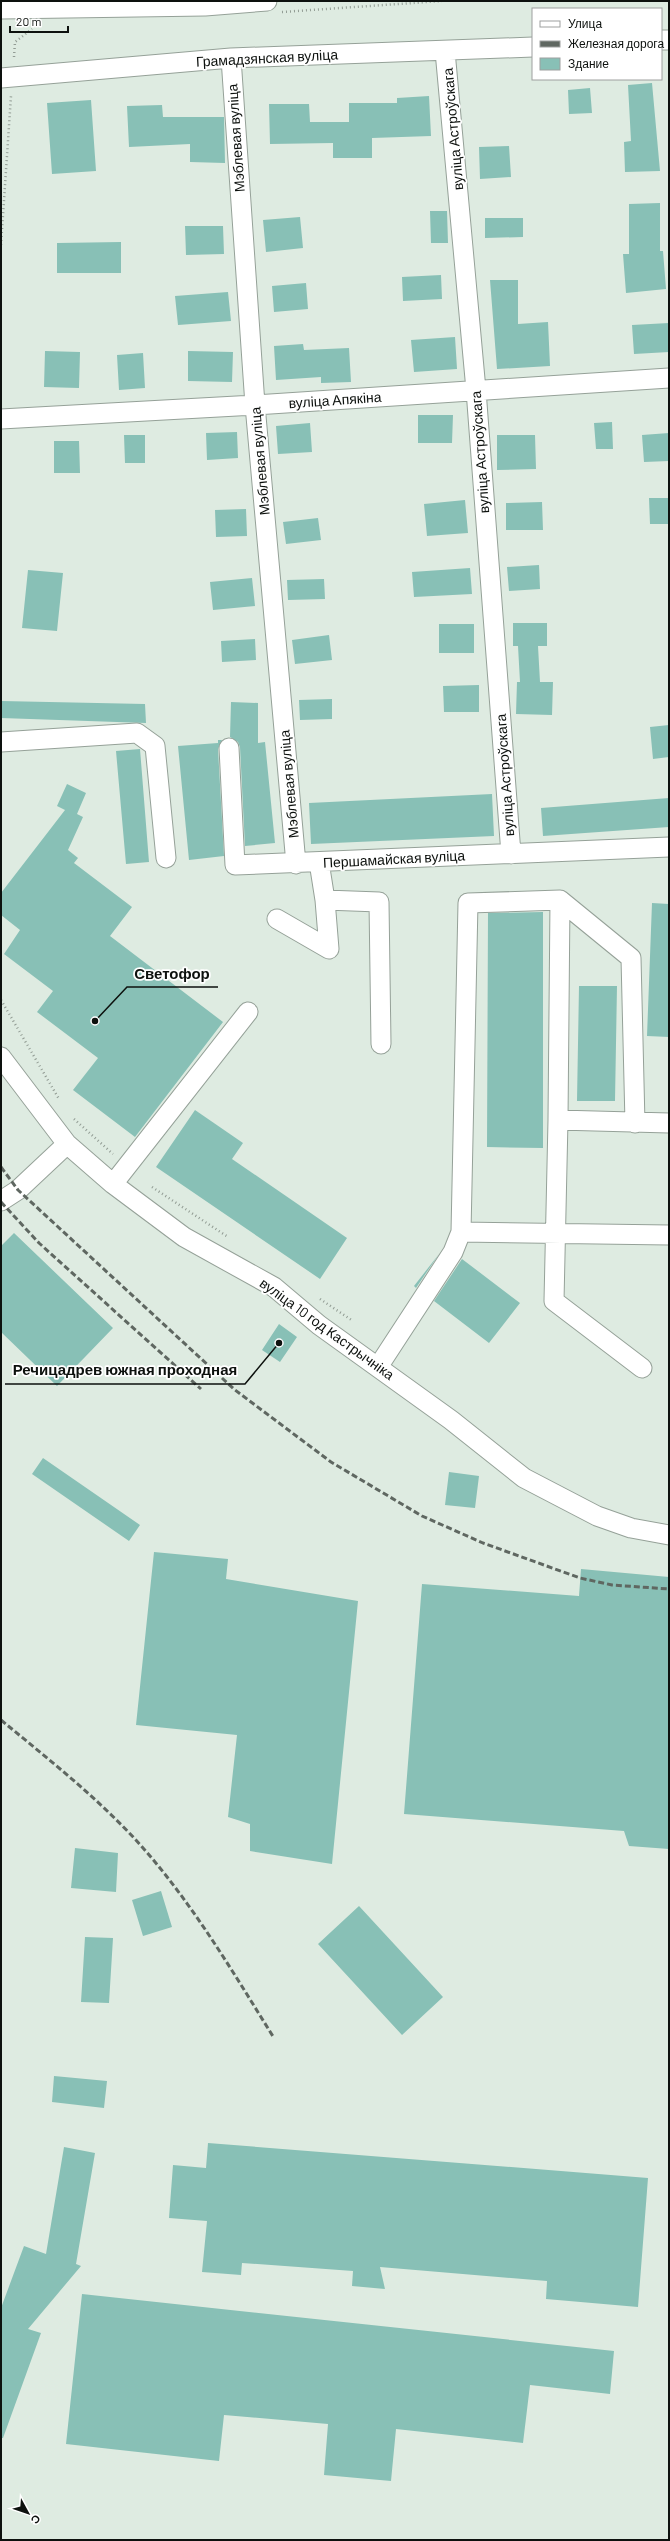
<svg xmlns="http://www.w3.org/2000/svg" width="670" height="2541" viewBox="0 0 670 2541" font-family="Barlow,sans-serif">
	<rect width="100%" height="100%" fill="#deebe1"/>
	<path fill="#88c0b6" d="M652,83L660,171L625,172L624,142L631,141L628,85Z
		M590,88L592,113L569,114L568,90Z
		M429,96L431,136L372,138V158H333V143L270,144L269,104H309L310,122H349V103H397V98Z
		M91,100L96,171L52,174L47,103Z
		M162,105L163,117H224L225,163L190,162V144L129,147L127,106Z
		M509,146L511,177L480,179L479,147Z
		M660,203V251H663L666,289L626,293L623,254H629V204Z
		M430,211H447L448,243H431Z
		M300,217L303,248L266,252L263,220Z
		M485,218H523V237L485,238Z
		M185,226H223L224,254L186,255Z
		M121,242V273H57V243Z
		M441,275L442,299L403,301L402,277Z
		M490,280H518V324L548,322L550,366L497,369Z
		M306,283L308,309L274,312L272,286Z
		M228,292L231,321L178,325L175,296Z
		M669,323V352L634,354L632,325Z
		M455,337L457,369L414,372L411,340Z
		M303,344L304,350L349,348L351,382L321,383V377L276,380L274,346Z
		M45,351L80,352L79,388L44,387Z
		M188,351L233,352L232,382L188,381Z
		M143,353L145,388L119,390L117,355Z
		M418,415H453L452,443H418Z
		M612,422L613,449H596L594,423Z
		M310,423L312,452L278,454L276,426Z
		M237,432L238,458L207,460L206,433Z
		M669,433V461L644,462L642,435Z
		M124,435H145V463H125Z
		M497,435H535L536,469L497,470Z
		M54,441H79L80,473H54Z
		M649,498H669V524H650Z
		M465,500L468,533L427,536L424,504Z
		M542,502L543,530H506V503Z
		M246,509L247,536L216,537L215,510Z
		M318,518L321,540L286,544L283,522Z
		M539,565L540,589L509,591L507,567Z
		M470,568L472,594L414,597L412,572Z
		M28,570L63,573L57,631L22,628Z
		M252,578L255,606L213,610L210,582Z
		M324,579L325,599L288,600L287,580Z
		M513,623H547V646H538L540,682H553L552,715L516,714L517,682H520L518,646H513Z
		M439,624H474V653H439Z
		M329,635L332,660L295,664L292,640Z
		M255,639L256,660L222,662L221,641Z
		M479,685V712H444L443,686Z
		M332,699V719L300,720L299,700Z
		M1,701L145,704L146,723L1,718Z
		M231,702L258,703V743L265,742L275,843L245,846L240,747L238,742L230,737Z
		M669,725V757L653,759L650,727Z
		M218,740H222L218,749L224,856L189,860L178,746L218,743Z
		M140,749L149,862L126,864L116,751Z
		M67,784L86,793L77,814L83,817L68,850L78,858L74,863L132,907L110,936L223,1022L135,1137L73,1090L98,1058L37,1012L53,991L4,954L20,930L1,915V893L65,810L57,806Z
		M492,794L494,836L311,844L309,803Z
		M669,798V827L543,836L541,808Z
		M652,903L669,904V1037L647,1036Z
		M543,912V1148L487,1147L488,913Z
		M579,986H617L615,1101H577Z
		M195,1110L243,1143L232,1159L347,1238L320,1279L156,1167Z
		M14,1233L113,1328L57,1386L1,1332V1246Z
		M439,1254L416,1288L414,1286Z
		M462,1259L520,1303L489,1343L434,1301Z
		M279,1324L297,1337L280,1362L262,1350Z
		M43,1458L140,1525L129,1541L32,1474Z
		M449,1472L479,1476L475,1508L445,1505Z
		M154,1552L228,1559L226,1579L358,1601L332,1864L250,1851V1824L228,1817L237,1735L136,1725Z
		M581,1569L669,1577V1849L629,1846L624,1831L404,1814L422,1584L579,1596Z
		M75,1848L118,1853L116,1892L71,1888Z
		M161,1891L172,1927L143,1936L132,1900Z
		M359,1906L443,1997L402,2035L318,1944Z
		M85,1937L113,1938L109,2003L81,2002Z
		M54,2076L107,2081L104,2108L52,2102Z
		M208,2143L648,2178L638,2307L546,2299L547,2281L380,2267L385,2289L352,2286L353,2271L242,2263L241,2275L202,2272L207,2221L169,2218L173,2165L206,2168Z
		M64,2147L95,2153L76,2264L81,2266L28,2329L41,2333L3,2438H1V2308L24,2246L46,2254Z
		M82,2294L614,2351L610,2394L530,2385L523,2443L396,2429L391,2481L324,2475L328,2424L224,2415L219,2461L66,2444Z"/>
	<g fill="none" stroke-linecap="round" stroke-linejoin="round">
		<defs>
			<path id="minor" d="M1,9L205,6L267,1
				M661,40H669
				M445,51L476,390L511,854
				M231,58L255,405L296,864
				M1,78L231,58L533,47
				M1,419L255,405L669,378
				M1,742L137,733L155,746L166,858
				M229,748L235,865L669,847
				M319,862L325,900L379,902L381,1044
				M277,919L329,949L325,900
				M1,1057L67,1144L113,1184L184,1237L274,1287L319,1325L451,1420L524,1478L597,1516L631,1528L669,1535
				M558,1120L560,900
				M635,1123L631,958L560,900L468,903L461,1232L669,1235
				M113,1184L248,1012
				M1,1201L18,1190L67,1144
				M378,1367L453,1252L461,1232
				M642,1368L554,1301L558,1120L669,1123"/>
		</defs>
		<use href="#minor" stroke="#95a198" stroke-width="21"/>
		<path stroke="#929c94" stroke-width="2.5" stroke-dasharray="1 3" stroke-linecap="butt" d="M282,12L442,1
			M14,57L15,42L32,29
			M1,245L11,96
			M1,1000L59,1099
			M74,1119L113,1154
			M152,1187L228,1237
			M320,1299L353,1321"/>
		<use href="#minor" stroke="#fff" stroke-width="19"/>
		<path stroke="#5f6761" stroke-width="3" stroke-dasharray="6 3" stroke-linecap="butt" d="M1,1167L18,1190L235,1390L331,1462L422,1516L483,1543L580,1578L612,1585L669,1589
			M1,1202L39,1243L201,1389
			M1,1720C47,1758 94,1795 135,1839C190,1899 231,1969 274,2038"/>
	</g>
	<g text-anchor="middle" stroke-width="3.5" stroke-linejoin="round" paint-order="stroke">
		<g font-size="14" fill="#0d110e" stroke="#fff">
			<text transform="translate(267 58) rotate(-3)" y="5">Грамадзянская вуліца</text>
			<text transform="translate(453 129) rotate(-95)" y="5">вуліца Астроўскага</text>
			<text transform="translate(236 138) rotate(-94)" y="5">Мэблевая вуліца</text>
			<text transform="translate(335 400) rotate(-4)" y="5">вуліца Апякіна</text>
			<text transform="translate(480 452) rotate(-94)" y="5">вуліца Астроўскага</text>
			<text transform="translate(260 461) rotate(-95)" y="5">Мэблевая вуліца</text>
			<text transform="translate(505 775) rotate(-94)" y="5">вуліца Астроўскага</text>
			<text transform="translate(289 784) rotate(-95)" y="5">Мэблевая вуліца</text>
			<text transform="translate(394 859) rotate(-3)" y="5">Першамайская вуліца</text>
			<text transform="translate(327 1329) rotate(36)" y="5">вуліца 10 год Кастрычніка</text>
		</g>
	</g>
	<path fill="none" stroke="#0d110e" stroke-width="1.5" d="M95 1021L127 987H218M279 1343L245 1384H5"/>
	<g fill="#0d110e" stroke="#fff" stroke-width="1.5">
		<circle cx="95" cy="1021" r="4"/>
		<circle cx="279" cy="1343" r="4"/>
	</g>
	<g font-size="15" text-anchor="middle" font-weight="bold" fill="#0d110e" stroke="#fff" stroke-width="3.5" stroke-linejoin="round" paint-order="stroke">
		<text x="172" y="979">Светофор</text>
		<text x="125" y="1375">Речицадрев южная проходная</text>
	</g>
	<rect width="670" height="2541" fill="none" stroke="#0d110e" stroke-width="4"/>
	<rect x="532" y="8" width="130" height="72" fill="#ffffff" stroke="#9ea09f"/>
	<rect x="540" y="21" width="20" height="6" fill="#ffffff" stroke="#9ea09f"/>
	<text x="568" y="28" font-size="12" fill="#0d110e">Улица</text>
	<rect x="540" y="41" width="20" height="6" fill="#5f6761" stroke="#9ea09f"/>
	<text x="568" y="48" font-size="12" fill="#0d110e">Железная дорога</text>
	<rect x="540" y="58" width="20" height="12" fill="#88c0b6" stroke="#9ea09f"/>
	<text x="568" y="68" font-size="12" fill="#0d110e">Здание</text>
	<g transform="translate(28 2513) rotate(130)" stroke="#ffffff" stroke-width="3" paint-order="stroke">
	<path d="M0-3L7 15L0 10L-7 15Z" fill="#0d110e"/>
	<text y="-6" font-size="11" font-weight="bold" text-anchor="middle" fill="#0d110e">С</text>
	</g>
	<path d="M10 26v6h58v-6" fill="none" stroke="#0d110e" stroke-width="2"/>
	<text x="16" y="26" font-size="12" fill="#0d110e" stroke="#ffffff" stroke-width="3" paint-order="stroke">20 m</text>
</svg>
